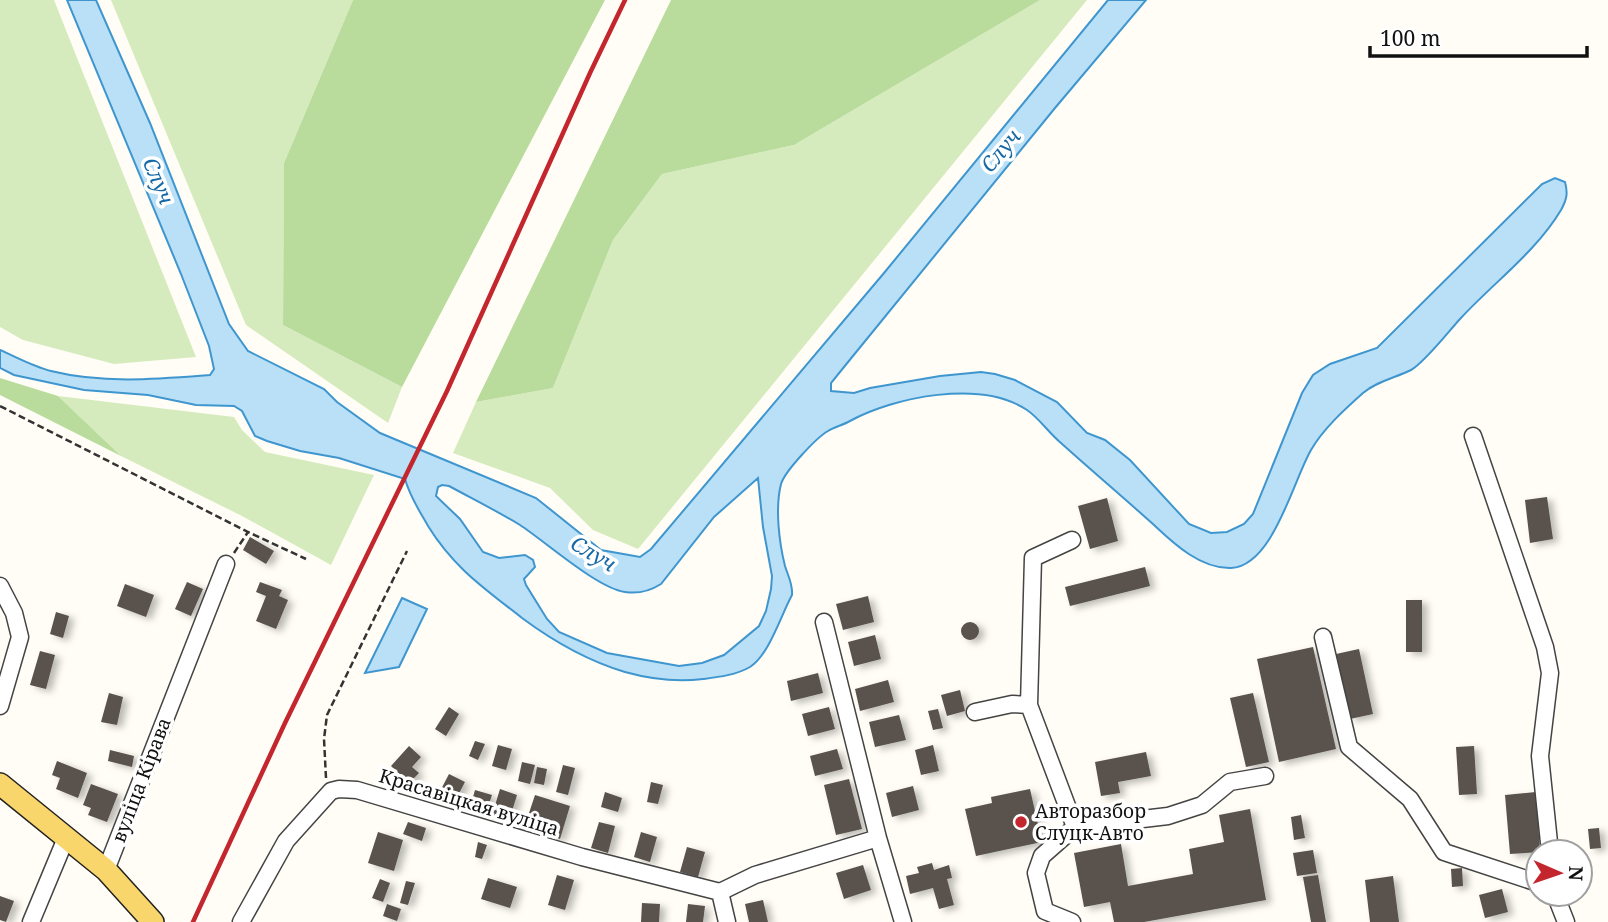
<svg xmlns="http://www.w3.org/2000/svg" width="1608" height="922" viewBox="0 0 1608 922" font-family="'Noto Serif',serif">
	<defs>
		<filter id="shadow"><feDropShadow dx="5.5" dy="3" stdDeviation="3.5" flood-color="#0004"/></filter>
	</defs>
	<rect width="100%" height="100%" fill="#fffdf5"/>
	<path fill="#d5ebbd" d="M0,0H54L196,357L114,364L23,340L0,327Z
		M111,0H353L284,163L283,325L402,387L388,423L246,325Z
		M1040,0H1087L638,549L593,530L550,488L453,453L476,402L553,388L613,240L662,174L794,145Z
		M58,396L234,417L242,430L265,452L374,475L331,565L242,516L121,456Z"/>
	<path fill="#b9dc9c" d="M353,0H605L402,387L283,325L284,163Z
		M671,0H1040L794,145L662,174L613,240L553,388L476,402Z
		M0,378L58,396L121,456L0,395Z"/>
	<path fill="#b9e0f7" stroke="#3f96cf" stroke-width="2" fill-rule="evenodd" d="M67,0H96L150,123L229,324L248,351L324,389L337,402L380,433L536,498L601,550L640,557L651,549L884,273L1108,0H1146L1055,108L844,367L831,383V391L854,393L870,388L940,376L981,372L995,374L1015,380L1057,402L1087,433L1105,440L1130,460L1189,524L1211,533L1227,532L1244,524L1253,514L1302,393L1313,375L1330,364L1377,348L1542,184L1555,178L1565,182C1568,193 1567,199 1561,210C1536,252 1493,283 1460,319C1449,331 1424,363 1411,370C1395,378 1377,381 1363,393C1345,409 1323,429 1311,450C1293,481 1273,566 1231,568C1201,569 1174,544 1154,525C1123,497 1092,471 1061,443C1049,433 1039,418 1027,410C981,379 894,397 850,421C843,425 834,427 828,431C816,438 785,471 781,484C775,508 779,542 785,566C788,576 793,584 792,595C781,615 769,655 750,667C736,675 719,677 703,679C678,682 650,679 625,672C588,661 553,641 522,618C484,588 454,568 428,526C419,510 410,497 405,479L339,458L300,451L267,441L255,436L242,411L234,406L196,405L148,395L84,390L14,375L0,368V350C16,357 34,367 51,371C103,384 158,379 210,375L214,369L209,346L181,274ZM758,478L763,527L772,576L771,589L766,611L759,626L724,655L702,663L679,666L607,653L559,632L547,619L526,585L524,579L535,567L533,560L525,555L499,558L483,552L460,519L436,496L438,487L442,485L449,486C473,499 497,511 520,525C546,542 597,588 625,592C638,594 650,591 661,584L714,517Z
		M402,598L427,609L399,667L365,673Z"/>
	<path fill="#5a524d" filter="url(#shadow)" d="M1547,497L1553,539L1530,543L1525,500Z
		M1107,498L1118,541L1090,549L1078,506Z
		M250,537L274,551L266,564L243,550Z
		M1145,567L1150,586L1070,606L1065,587Z
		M187,582L203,589L191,616L175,609Z
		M260,582L282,590L279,596L288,600L276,629L256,621L266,596L256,592Z
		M125,584L154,595L146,617L117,606Z
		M868,596L874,622L843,630L836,604Z
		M1406,600H1422V652H1406Z
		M56,612L69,616L63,638L50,634Z
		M961 631a9 9 0 1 1 18 0a9 9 0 1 1-18 0Z
		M875,635L881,659L854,666L848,642Z
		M1313,647L1336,749L1279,762L1257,659Z
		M1359,649L1373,714L1350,719L1336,654Z
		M40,651L55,655L46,689L30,685Z
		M818,673L823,693L791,701L787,681Z
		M888,680L894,702L860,711L855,689Z
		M960,690L965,711L947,716L941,695Z
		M109,693L123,697L117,725L101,722Z
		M1253,693L1269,762L1246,767L1230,698Z
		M449,707L459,714L446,736L435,729Z
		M829,707L835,729L808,736L802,714Z
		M938,709L943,728L933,730L928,711Z
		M899,715L906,740L875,747L869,722Z
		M475,741L485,744L478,760L469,756Z
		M498,745L512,749L506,770L492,766Z
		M933,745L939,771L921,775L915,750Z
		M409,746L421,757L412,767L419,773L409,783L391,766Z
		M1474,746L1477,794L1459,795L1456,747Z
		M837,749L843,769L815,776L810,756Z
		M110,750L134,756L132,767L108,761Z
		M1146,752L1151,776L1118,782L1120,793L1101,796L1095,762Z
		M57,761L87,773L78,798L56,789L60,778L52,775Z
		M522,762L535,765L530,784L518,781Z
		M563,765L575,768L568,795L556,792Z
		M537,767L547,769L544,785L534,783Z
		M449,774L465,782L453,805L437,797Z
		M849,779L862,829L836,835L824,785Z
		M651,782L663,785L658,804L647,802Z
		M91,784L118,794L107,822L88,815L91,808L83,805Z
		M913,786L919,810L892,817L886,793Z
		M500,789L517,795L509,821L492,815Z
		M1030,789L1042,842L976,856L965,809L992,803L991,797Z
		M475,790L492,795L485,816L469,811Z
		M605,792L622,798L618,812L601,807Z
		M1536,792L1540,852L1510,854L1505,795Z
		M535,795L570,806L560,839L540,832L544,818L529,813Z
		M1250,809L1266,900L1144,922H1114L1110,902L1084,907L1074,853L1121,844L1128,886L1193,874L1189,849L1224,842L1219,815Z
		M523,815L534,817L531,833L519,831Z
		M1301,815L1305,838L1294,840L1291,817Z
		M408,822L426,828L422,841L403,834Z
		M599,822L615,826L608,853L591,848Z
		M1599,828L1601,848L1590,849L1588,829Z
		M378,832L403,840L394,871L368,863Z
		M641,832L657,837L650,862L634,857Z
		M478,842L487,845L482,859L475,857Z
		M687,847L705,852L698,877L680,872Z
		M1313,850L1317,873L1297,876L1293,853Z
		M932,863L934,870L949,865L952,878L947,879L954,905L939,909L933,888L910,894L906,876L919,873L917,867Z
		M863,865L871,890L844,899L836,873Z
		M1462,868L1463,886L1452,887L1451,869Z
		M557,875L574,880L565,910L548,905Z
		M1318,875L1326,922H1311L1303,877Z
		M1393,876L1399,922H1370L1365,880Z
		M488,878L517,887L510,908L481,899Z
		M380,879L390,883L383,902L372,898Z
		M406,881L415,883L408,905L400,903Z
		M1502,889L1508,912L1485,918L1479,895Z
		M0,896L14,901L6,922L0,920Z
		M763,900L768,922H749L745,904Z
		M642,903L660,904L659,922H641Z
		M387,904L401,909L397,921L383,916Z
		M688,904L705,906L703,922H686Z"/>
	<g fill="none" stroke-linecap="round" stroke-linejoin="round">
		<defs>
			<path id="minor" d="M1473,436L1545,647L1550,673L1540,756L1550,852
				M1072,540L1033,558L1029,705L1075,827
				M0,586L14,613L20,637L0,706
				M824,622L878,838L903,922
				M1323,637L1349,747L1410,799L1444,852L1538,883
				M975,712L1012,704L1029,705
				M106,870L226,564
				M720,892L755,875L878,838
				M1555,894L1566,922
				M31,922L66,838
				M241,922L286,841L331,791L339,789L357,790L582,857L720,892L727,922
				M1072,922L1045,911L1036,873L1042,856L1075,827L1168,816L1202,805L1230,782L1265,776"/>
			<path id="major" d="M0,784L106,870L153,922"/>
		</defs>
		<use href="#minor" stroke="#444" stroke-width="19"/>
		<use href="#major" stroke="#222" stroke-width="24"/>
		<path stroke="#333" stroke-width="2.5" stroke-dasharray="7 3.5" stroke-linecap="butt" d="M0,406L248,532L306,559
			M234,553L248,532
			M326,778L324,739L327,715L407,551"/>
		<use href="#minor" stroke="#fff" stroke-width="16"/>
		<use href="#major" stroke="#f9d66b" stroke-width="21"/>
		<path stroke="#c4262e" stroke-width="4.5" d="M193,922L285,723L447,391L590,73L625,0"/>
	</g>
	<circle fill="#c4262e" stroke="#fff" stroke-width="2.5" cx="1021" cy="822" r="7"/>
	<g text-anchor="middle" stroke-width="7" stroke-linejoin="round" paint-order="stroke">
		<g font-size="19" fill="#111" stroke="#fff">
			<text transform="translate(141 780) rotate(-69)" y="7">вуліца Кірава</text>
			<text transform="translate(469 802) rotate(17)" y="7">Красавіцкая вуліца</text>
		</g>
		<g font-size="19" fill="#111" stroke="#fff" text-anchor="start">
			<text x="1035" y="818">Авторазбор<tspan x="1035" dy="22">Слуцк-Авто</tspan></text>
		</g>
		<g font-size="21" font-style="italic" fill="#1768a6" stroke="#fff">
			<text transform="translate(1001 151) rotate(-50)" y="7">Случ</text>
			<text transform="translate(158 181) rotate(67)" y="7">Случ</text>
			<text transform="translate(593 554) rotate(31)" y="7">Случ</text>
		</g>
	</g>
	<g transform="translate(1559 873) rotate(92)"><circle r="33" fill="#ffffff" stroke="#a0a0a0" stroke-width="2"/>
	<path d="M0-5L12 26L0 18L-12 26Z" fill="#c4262e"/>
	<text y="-10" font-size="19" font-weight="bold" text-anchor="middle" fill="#111111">N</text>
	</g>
	<path d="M1370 46v10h217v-10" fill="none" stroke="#111111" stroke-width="3.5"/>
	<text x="1380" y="46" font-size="21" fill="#111111" stroke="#ffffff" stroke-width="5" paint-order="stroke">100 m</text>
</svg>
